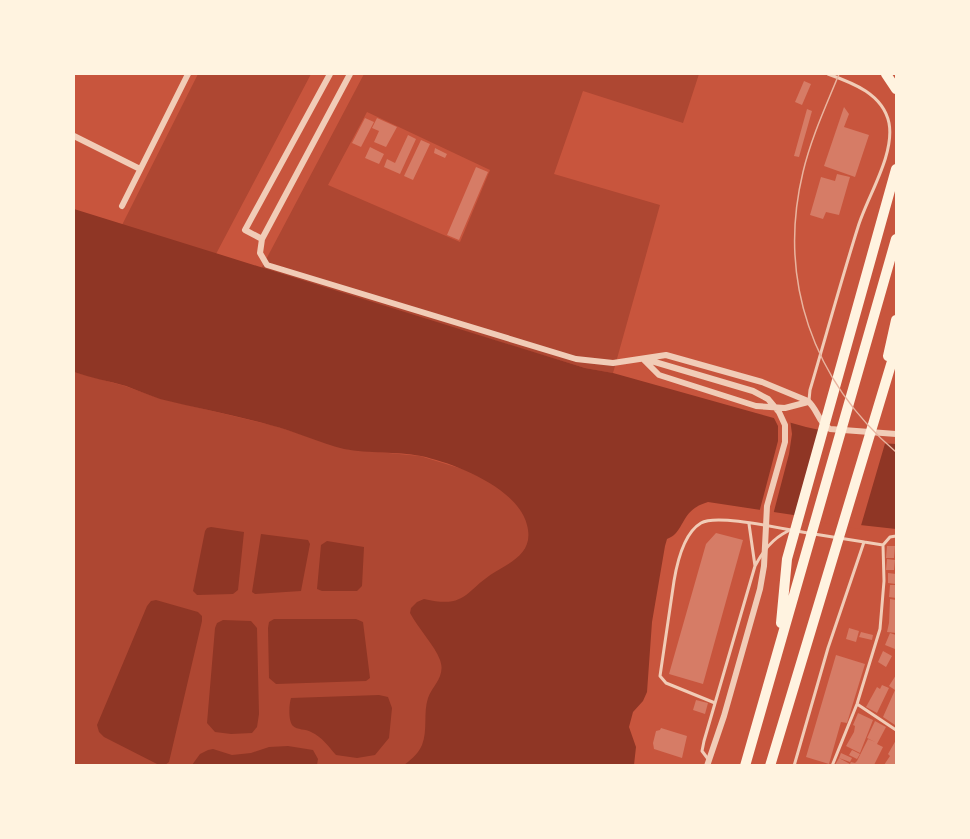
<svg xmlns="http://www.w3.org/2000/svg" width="970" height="839" viewBox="0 0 970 839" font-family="Helvetica,sans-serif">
	<rect width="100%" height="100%" fill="#c8553d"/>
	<path fill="#ae4732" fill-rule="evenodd" d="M198,74H311L216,254L122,225Z
		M364,74H699L683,123L583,91L554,174L660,205L613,373L585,368L261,269ZM367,112L490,170L460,242L328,185Z
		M74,372L125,386L158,398L275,426L346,449L420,456L543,494L540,765H74Z"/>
	<path fill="#8f3625" d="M74,209L585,368L613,373L806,427L880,443L896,444V529L860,525L708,502C679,510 686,532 667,539L665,546L652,622L647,692L643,701L633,712L629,727L636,747L634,765H404C412,759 418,754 422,745C428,730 423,713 428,698C433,685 446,676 440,660C435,646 418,628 410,613L411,608L417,602L424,599C467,609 464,591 495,572C514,561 534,551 527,525C518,488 454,463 421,456C396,451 369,454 344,449C319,443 295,431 270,425C234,415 197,408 160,399C148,395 137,390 126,386C109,381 91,378 74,372Z
		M211,527L244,532L238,590L233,594L197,595L193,591L205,531L207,528Z
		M261,534L308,540L310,544L301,591L255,594L252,592Z
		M327,541L364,547L362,586L357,591H322L317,589L321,545Z
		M156,600L198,612L202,616V621L169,762L165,765H159L104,737L99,732L97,725L147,606L151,601Z
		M274,619H356L363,622L370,678L366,681L276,684L269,678L268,628L269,622Z
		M223,620L251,621L257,628L259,714L257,727L252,733L231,734L215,732L207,723L215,628L217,623Z
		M379,695L388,697L392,708L389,738L375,755L357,758L336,755C328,746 322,737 311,732C306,729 297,730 293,726C288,721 289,704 291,698Z
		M288,746L313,750L318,759L317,765H192L200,754L208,750L213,749L232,755L251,753L269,747Z"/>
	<path fill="#c8553d" d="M772,414L790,419L792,434L789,454L773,515L759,513L778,441V426Z
		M820,427L886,440L860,529L794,518Z"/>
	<path fill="#d67c66" d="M804,81L811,84L802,105L795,102Z
		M844,107L849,114L844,127L869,135L855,177L824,166Z
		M807,109L812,111L799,157L794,156Z
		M365,118L374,122L361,147L352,143Z
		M377,118L397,127L386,147L374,142L379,131L372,128Z
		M408,135L416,139L400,174L384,167L387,159L395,163Z
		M421,140L430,144L413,180L404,176Z
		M370,147L384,154L379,164L365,158Z
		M435,148L447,154L445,158L434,153Z
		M476,167L488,172L459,240L447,235Z
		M837,174L850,177L839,215L826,212L823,219L810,215L821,177L835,181Z
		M716,533L743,540L703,684L669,674L706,544Z
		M887,546H895L894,558H886Z
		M887,559L895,560L894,570H886Z
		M888,573L896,574V584L888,583Z
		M890,585H896V598L889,597Z
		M890,599L896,600V633L887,632L889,623Z
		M849,628L859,631L856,642L846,639Z
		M861,632L873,635L872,640L859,637Z
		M890,633L896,635L895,649L885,645Z
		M883,651L892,656L886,667L878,662Z
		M836,655L865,664L847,723L841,722L829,764L806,757Z
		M896,675V722L895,725L883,717L895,690L889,686Z
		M882,685L889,688L877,713L866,707L877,687L880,689Z
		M696,700L708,703L705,714L693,710Z
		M858,713L873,720L860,753L846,746L854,732L855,726L853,725Z
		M875,721L886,727L877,744L883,747L874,765H835L839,758L850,764L851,762L855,763L857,761L868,739L875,742L867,738Z
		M661,728L687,736L682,758L654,749L653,743L656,731L660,730Z
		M896,740V765H884L890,756L888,754Z
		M852,750L860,754L857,759L849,755Z
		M841,753L852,758L850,762L839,758Z"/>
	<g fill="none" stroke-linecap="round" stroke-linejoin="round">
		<path stroke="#f1ccb7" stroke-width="3" d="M809,400L810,390C826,336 841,281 858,227C867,197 895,155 889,123C883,94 853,83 828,74
			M749,524L755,566
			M814,534L883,545
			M715,703L666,683L660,676L674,581C677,563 684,533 701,523C717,513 787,530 808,533
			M857,704L896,730
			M708,759L702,751L704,741L755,566C763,551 772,539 788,531
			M794,766L828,648L864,542
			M832,766L857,704L880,629L884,581L883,545L890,537L896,536"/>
		<path stroke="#f1ccb7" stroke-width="6" d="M350,74L262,239L260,253L267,265L576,359L613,363L666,355L762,382L808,401C818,410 818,422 830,429L896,434
			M74,136L140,169
			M122,206L188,74
			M262,239L245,230L330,74
			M644,360L659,375L756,406L785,408L808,402
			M648,360L753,391L768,399L779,412L785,425V442L767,506L764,566L760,589L724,716L707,766"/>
		<path stroke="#fff3e0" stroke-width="10" d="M886,74L896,89
			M888,356L896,320
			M781,623L787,559L896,169
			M745,766L896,239
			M770,766L896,348"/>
		<path stroke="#e9b49f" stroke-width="1.5" d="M839,74C826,106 811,138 803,172C777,280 813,381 896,452"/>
	</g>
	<rect width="970" height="839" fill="none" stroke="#fff3e0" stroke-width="150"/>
</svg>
